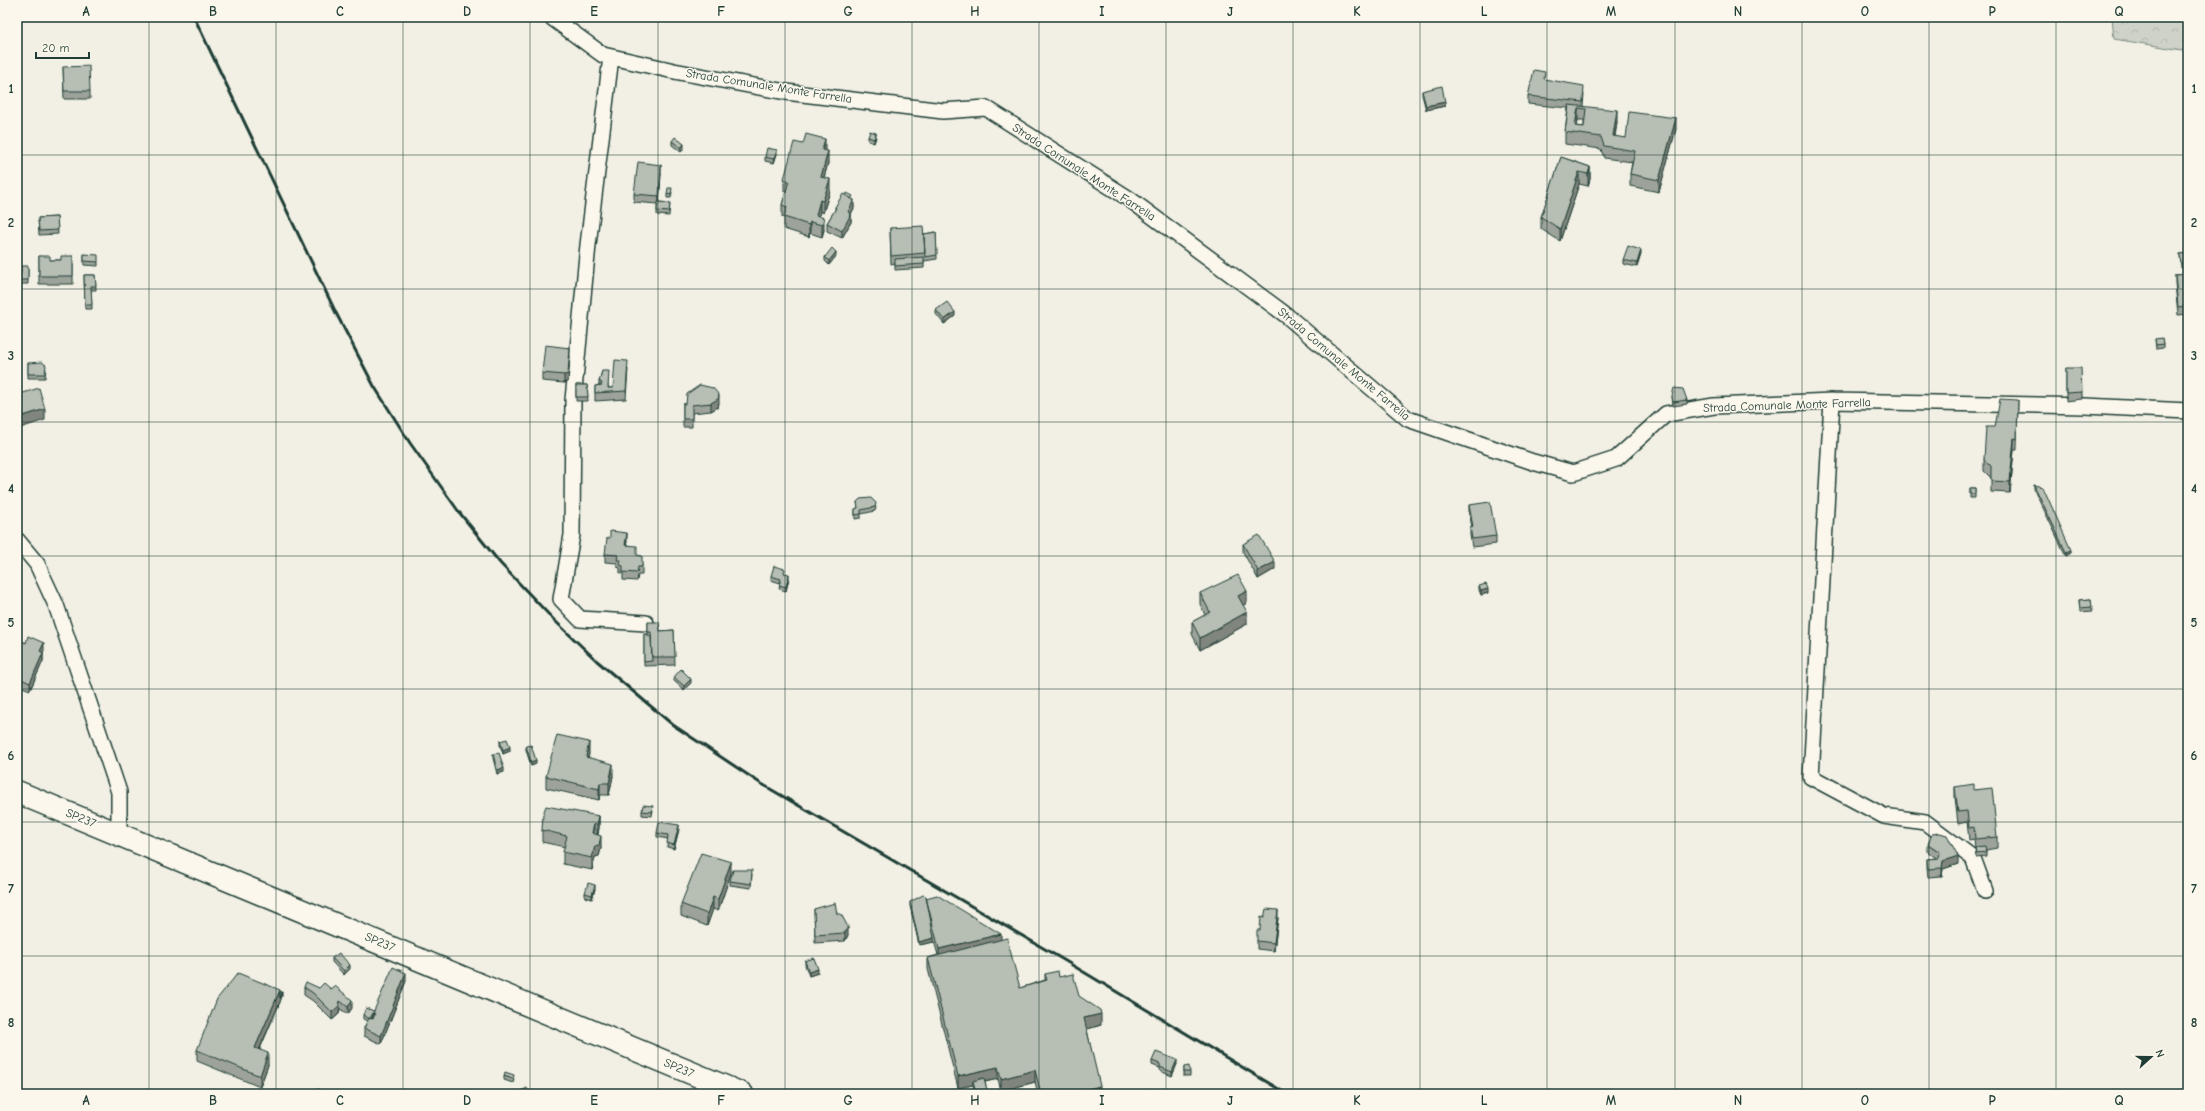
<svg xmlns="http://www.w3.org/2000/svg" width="2205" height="1111" viewBox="0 0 2205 1111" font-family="'Comic Neue',sans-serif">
	<defs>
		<pattern id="forest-crowns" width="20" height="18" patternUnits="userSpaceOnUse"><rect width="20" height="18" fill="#cfd2c8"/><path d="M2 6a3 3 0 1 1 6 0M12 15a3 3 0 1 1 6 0" fill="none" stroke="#b1b5ac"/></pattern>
	</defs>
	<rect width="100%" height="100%" fill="#f2f0e5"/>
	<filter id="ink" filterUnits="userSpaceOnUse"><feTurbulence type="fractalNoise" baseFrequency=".025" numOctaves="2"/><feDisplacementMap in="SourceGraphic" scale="8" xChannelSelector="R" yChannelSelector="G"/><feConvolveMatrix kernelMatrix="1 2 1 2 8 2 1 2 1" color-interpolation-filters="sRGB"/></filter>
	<g filter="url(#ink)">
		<path fill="url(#forest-crowns)" stroke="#77887e" d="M2112,17H2188V51L2114,39Z"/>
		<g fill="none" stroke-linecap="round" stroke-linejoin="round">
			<defs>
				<path id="street" d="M551,17L603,55L674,71L786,92L943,111L986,108L1128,198L1286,315L1408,419L1533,462L1573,473L1616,459L1666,414L1714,406L1832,401L2085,406L2188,411
					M611,57L588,245L573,400L572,535L561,599L580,619L646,623
					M1832,401L1811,777L1884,816L1925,822L1973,858L1985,891
					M17,540L37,564L56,605L119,792V834"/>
				<path id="secondary" d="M17,792L742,1094"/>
			</defs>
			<use href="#street" stroke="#1f3d34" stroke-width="18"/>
			<use href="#secondary" stroke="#1f3d34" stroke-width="25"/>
			<use href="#street" stroke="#fbf7ec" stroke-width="15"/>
			<use href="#secondary" stroke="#fbf7ec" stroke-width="22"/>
			<path stroke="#1f3d34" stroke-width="3" d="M194,17L336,313L374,386L410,443L459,512L500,563L553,619L597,661L673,725L760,783L1062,959L1287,1094"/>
		</g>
		<path fill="#9da39a" stroke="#1f3d34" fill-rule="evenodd" d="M63,67L90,91V99H64Z
			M1545,80L1584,94L1583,106L1617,122L1615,137L1626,138L1676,129L1659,192L1630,186V174L1632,162L1604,158L1601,149L1565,144V132L1568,108L1528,104V96ZM1578,120H1584V127L1577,126Z
			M1422,91L1445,106L1426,110L1422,95Z
			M868,137H876L874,143L868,141Z
			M672,141L684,148L681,152L672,145Z
			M825,151L828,163L824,178L830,191L823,213L820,211L819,216L824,230L822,237L810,233L809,237L784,229V218L782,217V205L786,191H784V179Z
			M777,154L774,163L765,161V157Z
			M1561,157L1590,167V179L1588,186L1579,184L1560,241L1541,229V217Z
			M661,173L659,202L670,203L669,216L657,215V204L634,202V194Z
			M672,192L671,198H667V194Z
			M853,199L854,208L851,214V222L842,238L827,231V223L835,210V207Z
			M57,217L58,234L39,235L38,218Z
			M890,228L924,234L936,232L937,259L924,261V268L895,270V263L891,264Z
			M2188,253V267L2181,268L2180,254Z
			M84,254L98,262V266L84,265Z
			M1641,254L1637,267L1623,264V260Z
			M39,256L50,260H61L73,256V284H39Z
			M836,256L829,265L825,261V257Z
			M28,266V284H18V275L21,274Z
			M2188,274V314L2178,315L2175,283V275Z
			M84,275H95L96,290H91L92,309H85Z
			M936,310L955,316L944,324L936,314Z
			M2155,339L2163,344V348L2156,349Z
			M570,356L568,382L564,383L542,381V373Z
			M28,363L46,369L45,378H28Z
			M2066,368L2082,392V399L2066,401Z
			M628,369L626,399L595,401V386L599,385V382L602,371L609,388H613Z
			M576,385H587L588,401H576Z
			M1672,396L1687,400V404L1673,406Z
			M2018,400L2017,450H2014L2010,493L1991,492V478L1984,471V459L1995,427Z
			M719,403L718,407L711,411L692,413V427H683V404Z
			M2034,485L2071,553L2066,556L2034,489Z
			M1970,488H1975V498H1970Z
			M857,502L876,507L875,511L861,514V518L855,519V509L858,508Z
			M1469,505L1496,536V544L1472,547L1470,535V527H1472L1469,513Z
			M627,541L626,545L637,555L642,564V575H638L637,581L623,580V573H620V568L617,567V563L605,562V554Z
			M1243,544L1275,569L1258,579L1243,552Z
			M785,573L789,578L786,591L779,589L780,583L771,580V576Z
			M1479,586L1488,593L1481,595L1479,590Z
			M1200,593L1247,603L1243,605L1247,624L1200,650L1192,634V622L1205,615L1200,604Z
			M2091,599L2092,611L2080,612L2079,600Z
			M648,622L660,631L674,630L675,665L644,666V634H648Z
			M17,639L44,650L43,653V661L30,690L17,685Z
			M674,677L691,683L684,690L674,681Z
			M500,741L510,751L503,754L500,745Z
			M526,746L536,764L531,766L526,750Z
			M493,754L504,772L497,774L493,758Z
			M589,754L588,757L613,776L609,795H600L599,800L546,788V776Z
			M1955,787L1974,790L1997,837V848L1986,850V856L1976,857L1974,839L1969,840L1967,822L1958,824L1955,798Z
			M653,810L652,816L642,815V811Z
			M599,816V828L598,835L601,848L599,856L595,857L592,870L563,864V852L565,847L542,842V830Z
			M679,829L674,849L667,847L668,839L657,837V833Z
			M1928,844L1958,864L1943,869L1942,876L1928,877L1927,867V859L1936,858L1928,852Z
			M731,873L718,911L713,909L707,926L681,916V904Z
			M752,874L751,888L730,885V881Z
			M595,889L592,899L585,897V893Z
			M926,898L1001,939L1020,988L1045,980V974L1059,977L1079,996L1101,1025L1087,1029L1100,1094H1038L1035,1082L1001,1091L998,1079L985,1082L987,1094H975L973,1085L958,1088L928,969V958L938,955L934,941V942L919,945L910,906V902Z
			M814,909L837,914L848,935L845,941L815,943Z
			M1278,918L1274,951L1257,949V941L1260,930Z
			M332,958L350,969L344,975L332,962Z
			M805,961L818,973L809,976L805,965Z
			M406,981L381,1044L364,1036V1028L367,1021L363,1019V1015L374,1011Z
			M304,987L319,988L331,989L352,1008L348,1014L340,1009L339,1014L332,1020L313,1001L304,995Z
			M280,992L282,996L280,1002L260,1049L268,1065L260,1087L197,1061V1050Z
			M1152,1061L1177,1064L1172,1076L1160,1071V1068L1152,1065Z
			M1184,1067L1190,1072V1076H1184Z
			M504,1076L514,1079L513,1083L504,1080Z"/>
		<path fill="#80857d" stroke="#1f3d34" d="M1445,102V106L1426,110V106Z
			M1578,108V120L1576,134L1575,126Z
			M1617,110V122L1613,148V136Z
			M1676,118V129L1659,192V180Z
			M876,133V137L874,143V139Z
			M825,139V151L822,150Z
			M684,144V148L681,152V148Z
			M777,150V154L774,163V159Z
			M828,151V163L821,188V177Z
			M661,165V173L659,204V196Z
			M1590,167V179L1588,186V174Z
			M1579,172V184L1560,241V229Z
			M830,179V191L823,213V201Z
			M820,200V211L817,224L816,215Z
			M854,200V208L849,218L851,214V222L842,238V231L848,212Z
			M824,218V230L822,237V225Z
			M810,222V233L809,237V225Z
			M1641,250V254L1637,267V263Z
			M836,252V256L829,265V261Z
			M955,312V316L944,324V320Z
			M570,348V356L568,382L564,383V375Z
			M719,395V403L718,407L711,411V403Z
			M45,409V420L17,429V418Z
			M2014,438V450L2010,493V482Z
			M627,533V541L625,553V545Z
			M2071,550V553L2066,556V552Z
			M1275,562V569L1258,579V571Z
			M789,574V578L786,591V587Z
			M1488,589V593L1481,595V591Z
			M1247,591V603L1238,608V596Z
			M1247,612V624L1200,650V638Z
			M44,643V650L40,659V651Z
			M43,653V661L30,690V683Z
			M691,679V683L684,690V686Z
			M589,742V754L586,768V757Z
			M510,747V751L503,754V750Z
			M536,760V764L531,766V762Z
			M613,764V776L609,795V783Z
			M504,768V772L497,774V770Z
			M600,783V795L599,800V789Z
			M599,816V828L597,836V825Z
			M594,824V836L592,833Z
			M679,825V829L674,849V845Z
			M601,836V848L599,856L595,857L592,870V858L595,846Z
			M1958,856V864L1943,869L1942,876V868L1943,861Z
			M731,862V873L718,911V899Z
			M595,885V889L592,899V895Z
			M713,897V909L707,926V914Z
			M1278,910V918L1274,951V943Z
			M848,927V935L845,941V933Z
			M1001,934V945L939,961V949Z
			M934,938V942L919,945V942Z
			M350,965V969L344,975V971Z
			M818,969V973L809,976V972Z
			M406,973V981L381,1044V1036Z
			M280,990V998L282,992V996L280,1002L255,1059V1048Z
			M352,1000V1008L348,1014V1007Z
			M340,1001L339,1014L332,1020V1012Z
			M374,1011L373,1016L370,1023V1019Z
			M1101,1014V1025L1084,1030V1018Z
			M268,1053V1065L260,1087V1076Z
			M1177,1060V1064L1172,1076V1072Z
			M998,1067V1079L974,1084L973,1081V1085L958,1088V1076Z
			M1035,1070V1082L1001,1091V1079Z
			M1100,1086V1094H1068Z
			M987,1090V1094H976V1093Z"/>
		<path fill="#b7beb3" stroke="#1f3d34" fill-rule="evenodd" d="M89,66L90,91H64L63,67Z
			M1534,70L1545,72L1544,79L1584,86L1583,102L1528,96Z
			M1442,86L1445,102L1426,106L1422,91Z
			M1569,105L1617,110L1613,136L1626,138L1629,112L1676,118L1659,180L1630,174L1635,151L1604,146L1601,137L1565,132ZM1578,108L1586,109L1584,127L1575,126Z
			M870,131L876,133L874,139L868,137Z
			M806,134L825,139L822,150L828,151L821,177L830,179L823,201L820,200L816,215L824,218L822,225L810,222L809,225L784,217L787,207L782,205L789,181L784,179L794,142L803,144Z
			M675,137L684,144L681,148L672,141Z
			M767,148L777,150L774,159L765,157Z
			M1561,157L1590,167L1588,174L1579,172L1560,229L1541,217Z
			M638,162L661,165L659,196L634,194Z
			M668,188H672L671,195L667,194Z
			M847,193L853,196L851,199L846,195Z
			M843,194L854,200L848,212L851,214L842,231L827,223L836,208L835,207Z
			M658,202L670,203L669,212L657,211Z
			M57,217L58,230L39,231L38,218Z
			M923,226L925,253L891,256L890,228Z
			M936,232L937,255L925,257L924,234Z
			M1628,246L1641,250L1637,263L1623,260Z
			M832,248L836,252L829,261L825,257Z
			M2188,253V263L2181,264L2180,254Z
			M84,254L98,255V262L84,261Z
			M39,256H50V260H61V256H73V276H39Z
			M924,257V264L895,266V259Z
			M21,266H28V280H18V275L21,274Z
			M2188,274V306L2178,307L2175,275Z
			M84,275H95L96,286H91L92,305H85Z
			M947,302L955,312L944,320L936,310Z
			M2162,338L2163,344L2156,345L2155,339Z
			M545,345L570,348L568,374L564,375L542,373Z
			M615,360L628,361L626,391L595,393V386L602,385L601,382H599L602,371H609L608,388H613Z
			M42,362L46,365L45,374H28V363Z
			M2066,368H2081L2082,392L2066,393Z
			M576,385H587L588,397H576Z
			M700,385L713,388L719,395L718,399L711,403L692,405V419H683V404H686L687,394Z
			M39,388L45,409L17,418V395Z
			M1674,388L1683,389L1687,400L1673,402L1672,396Z
			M2000,399L2018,400L2017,439L2014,438L2010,482L1991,481V466L1984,459L1986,427H1995Z
			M2034,485L2043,487L2071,550L2066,552Z
			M1970,488H1975V494H1970Z
			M871,498L876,503L875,507L861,510V514L855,515V509L858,508L857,502L860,499Z
			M1490,502L1496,536L1472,539L1470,527H1473L1469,505Z
			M610,531L627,533L625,545L637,546V555L642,556V567H638L637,573L623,572V566L620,565L621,560H617L618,555L605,554L607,538H610Z
			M1259,535L1275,562L1258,571L1243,544Z
			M774,566L785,569L784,573L789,574L786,587L779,585L781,579L771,576Z
			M1238,575L1247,591L1238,596L1247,612L1200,638L1192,622L1210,612L1200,593Z
			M1486,584L1488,589L1481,591L1479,586Z
			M2091,599L2092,607L2080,608L2079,600Z
			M648,622H659L660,631L674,630L675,657H652L651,632H648Z
			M644,634H648V636H651L652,661L644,662Z
			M28,636L44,643L40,651L43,653L30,683L17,677V639L26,643Z
			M681,669L691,679L684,686L674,677Z
			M557,735L589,742L586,757L613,764L609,783H600L599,789L546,776Z
			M507,739L510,747L503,750L500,741Z
			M531,745L536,760L531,762L526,746Z
			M499,753L504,768L497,770L493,754Z
			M1974,784V790L1992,788L1997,837L1975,839L1974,827L1969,828L1967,811L1958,812L1955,787Z
			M643,805L653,806L652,812L642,811Z
			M546,806L599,816L597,825L594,824L592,833L601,836L599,845L595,846L592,858L563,852L567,836L542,830L543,814Z
			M659,822L679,825L674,845L667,843L668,835L657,833Z
			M1940,833L1947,835L1958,856L1943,861L1942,868L1928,869L1927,859L1939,858L1940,852L1928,844L1932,834Z
			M1985,846L1986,852L1976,853L1975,847Z
			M701,853L731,862L718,899L713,897L707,914L681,904Z
			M733,870H752L751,884L730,881Z
			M588,883L595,885L592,895L585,893Z
			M923,895L926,896L934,938L919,942L910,902Z
			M937,895L1001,934L939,949L926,898Z
			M835,903L837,914H841L848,927L845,933L815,935L814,909Z
			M1266,909L1278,910L1274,943L1257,941V930H1260L1261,917L1264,918Z
			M1007,938L1020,988L1047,980L1045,974L1058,971L1059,977L1073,974L1079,996L1100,1010L1101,1014L1084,1018L1100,1086L1068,1094H1041L1035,1070L1001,1079L998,1067L958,1076L928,958Z
			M339,953L350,965L344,971L332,958Z
			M814,958L818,969L809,972L805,961Z
			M393,967L406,973L381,1036L364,1028L369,1018L373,1019L375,1014L373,1013Z
			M238,973L280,990L255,1048L268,1053L260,1076L197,1050L217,999Z
			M306,982L319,988L324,983L331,989L335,986L352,1000L348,1007L340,1001L339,1006L332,1012L313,993L304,987Z
			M280,992H282L280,998Z
			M366,1008L374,1011L370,1019L363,1015Z
			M1156,1052L1177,1060L1172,1072L1160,1067V1064L1152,1061Z
			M1189,1066L1190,1072H1184V1067Z
			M505,1072L514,1075L513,1079L504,1076Z
			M984,1078L987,1090L976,1093L973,1081Z
			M527,1088L529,1094H523L521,1091Z
			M320,1089L321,1094H309L308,1092Z
			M1146,1090L1164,1091L1170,1094H1145Z"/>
	</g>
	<path fill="none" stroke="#1f3d34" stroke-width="1" stroke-opacity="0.55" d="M149,17V1094M276,17V1094M403,17V1094M530,17V1094M658,17V1094M785,17V1094M912,17V1094M1039,17V1094M1166,17V1094M1293,17V1094M1420,17V1094M1547,17V1094M1675,17V1094M1802,17V1094M1929,17V1094M2056,17V1094M17,155H2188M17,289H2188M17,422H2188M17,556H2188M17,689H2188M17,822H2188M17,956H2188"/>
	<g text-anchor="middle" stroke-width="3" stroke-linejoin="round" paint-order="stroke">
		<g font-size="12" fill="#1f3d34" stroke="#fbf7ec">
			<text transform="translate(769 86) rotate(9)" y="4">Strada Comunale Monte Farrella</text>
			<text transform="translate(1084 172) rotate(33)" y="4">Strada Comunale Monte Farrella</text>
			<text transform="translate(1344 364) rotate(40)" y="4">Strada Comunale Monte Farrella</text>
			<text transform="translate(1787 405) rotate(-2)" y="4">Strada Comunale Monte Farrella</text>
			<text transform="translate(81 818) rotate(22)" y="4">SP237</text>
			<text transform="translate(380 942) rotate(23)" y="4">SP237</text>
			<text transform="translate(679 1068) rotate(23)" y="4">SP237</text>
		</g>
	</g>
	<rect width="2205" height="1111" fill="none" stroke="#fbf7ec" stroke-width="44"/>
	<g transform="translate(2151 1057) rotate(69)" stroke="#fbf7ec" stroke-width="3" paint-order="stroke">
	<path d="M0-3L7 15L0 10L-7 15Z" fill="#1f3d34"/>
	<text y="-6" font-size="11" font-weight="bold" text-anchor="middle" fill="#1f3d34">N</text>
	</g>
	<path d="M36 52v6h53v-6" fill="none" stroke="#1f3d34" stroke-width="2"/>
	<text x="42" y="52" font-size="12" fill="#1f3d34" stroke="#fbf7ec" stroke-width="3" paint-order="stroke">20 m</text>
	<rect x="22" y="22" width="2161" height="1067" fill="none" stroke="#1f3d34" stroke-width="1.5"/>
	<g font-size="13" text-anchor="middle" font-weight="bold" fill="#1f3d34">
		<text x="86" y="16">A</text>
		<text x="213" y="16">B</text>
		<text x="340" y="16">C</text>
		<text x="467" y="16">D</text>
		<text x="594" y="16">E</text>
		<text x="721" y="16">F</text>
		<text x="848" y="16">G</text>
		<text x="975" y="16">H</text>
		<text x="1102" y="16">I</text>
		<text x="1230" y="16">J</text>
		<text x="1357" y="16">K</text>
		<text x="1484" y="16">L</text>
		<text x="1611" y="16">M</text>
		<text x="1738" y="16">N</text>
		<text x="1865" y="16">O</text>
		<text x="1992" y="16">P</text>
		<text x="2119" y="16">Q</text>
		<text x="11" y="93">1</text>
		<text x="2194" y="93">1</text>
		<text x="11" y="227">2</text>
		<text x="2194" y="227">2</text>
		<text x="11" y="360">3</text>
		<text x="2194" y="360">3</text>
		<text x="11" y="493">4</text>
		<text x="2194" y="493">4</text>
		<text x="11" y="627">5</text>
		<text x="2194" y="627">5</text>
		<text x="11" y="760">6</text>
		<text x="2194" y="760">6</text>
		<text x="11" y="893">7</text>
		<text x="2194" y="893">7</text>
		<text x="11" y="1027">8</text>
		<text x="2194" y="1027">8</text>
		<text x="86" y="1105">A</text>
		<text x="213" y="1105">B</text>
		<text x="340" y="1105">C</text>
		<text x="467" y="1105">D</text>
		<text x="594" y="1105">E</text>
		<text x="721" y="1105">F</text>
		<text x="848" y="1105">G</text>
		<text x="975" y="1105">H</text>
		<text x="1102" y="1105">I</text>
		<text x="1230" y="1105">J</text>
		<text x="1357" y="1105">K</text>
		<text x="1484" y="1105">L</text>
		<text x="1611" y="1105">M</text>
		<text x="1738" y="1105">N</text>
		<text x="1865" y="1105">O</text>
		<text x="1992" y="1105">P</text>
		<text x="2119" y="1105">Q</text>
	</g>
</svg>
